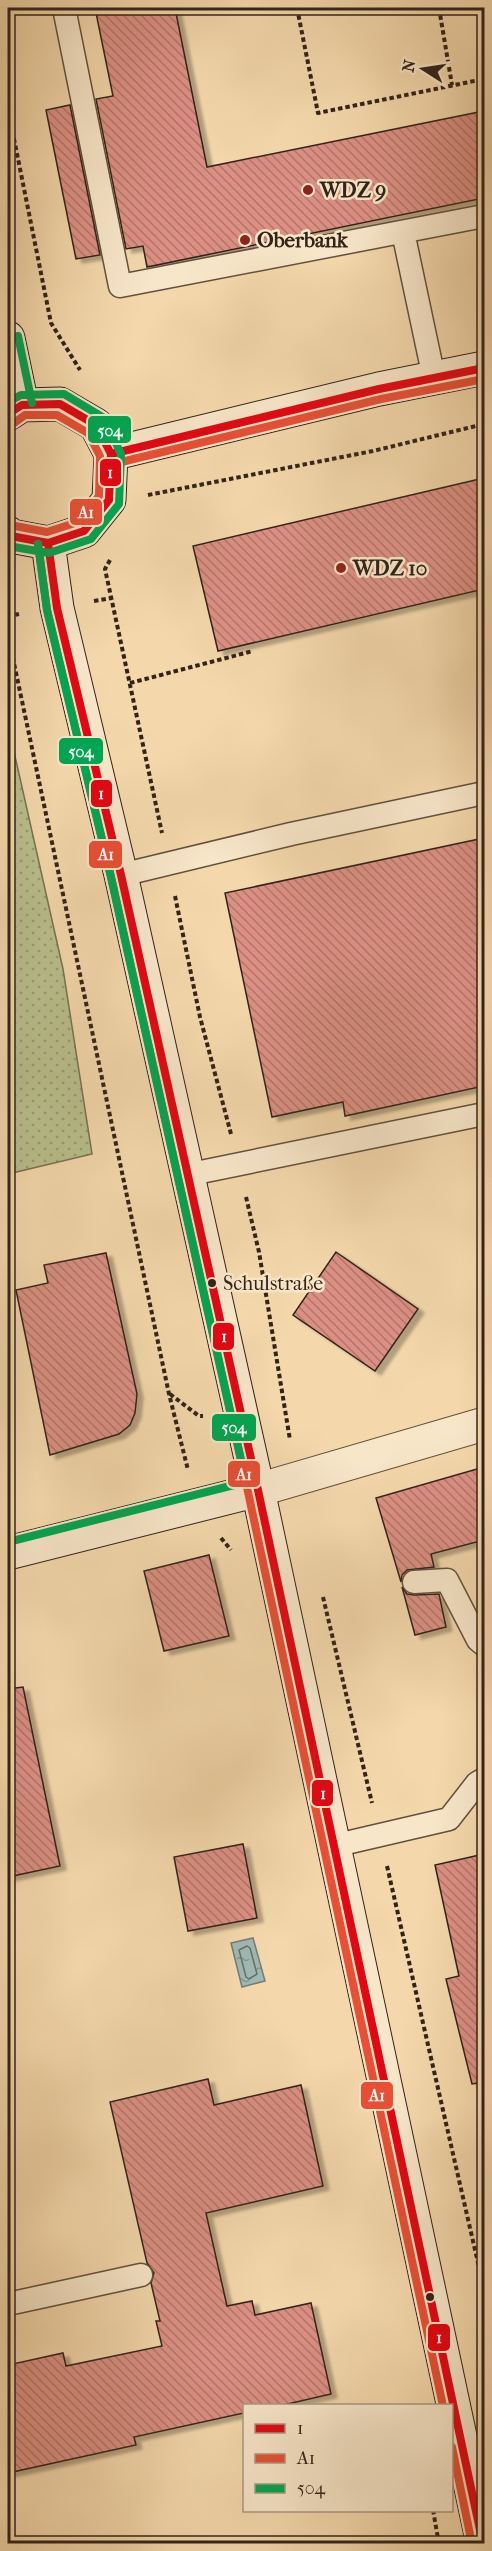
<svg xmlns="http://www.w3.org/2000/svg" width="492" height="2551" viewBox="0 0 492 2551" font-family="'IM FELL French Canon',serif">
	<defs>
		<pattern id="grass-dots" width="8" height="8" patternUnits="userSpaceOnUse" patternTransform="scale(1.5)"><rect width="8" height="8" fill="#b9bf8c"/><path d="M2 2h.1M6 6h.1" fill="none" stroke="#979b72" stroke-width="1.8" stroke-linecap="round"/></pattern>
		<pattern id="water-ripples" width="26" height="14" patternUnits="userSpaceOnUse" patternTransform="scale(1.5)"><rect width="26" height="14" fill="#9fb8b3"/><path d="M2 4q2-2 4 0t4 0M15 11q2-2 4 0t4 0" fill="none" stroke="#829591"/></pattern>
		<pattern id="building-back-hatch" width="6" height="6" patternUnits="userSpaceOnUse" patternTransform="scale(1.5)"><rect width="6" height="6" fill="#dc9084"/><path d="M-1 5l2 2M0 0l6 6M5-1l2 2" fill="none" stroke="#b3756b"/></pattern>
		<filter id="shadow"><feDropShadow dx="6" dy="4" stdDeviation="1.5" flood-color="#0004"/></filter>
	</defs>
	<rect width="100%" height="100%" fill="#f4d8ac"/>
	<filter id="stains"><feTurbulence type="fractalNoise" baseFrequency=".00333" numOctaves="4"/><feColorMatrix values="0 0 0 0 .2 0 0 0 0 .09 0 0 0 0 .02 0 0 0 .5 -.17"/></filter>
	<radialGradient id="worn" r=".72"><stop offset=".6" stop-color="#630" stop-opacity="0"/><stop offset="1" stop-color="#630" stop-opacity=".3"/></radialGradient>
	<path fill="url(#grass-dots)" stroke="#767153" stroke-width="1.5" d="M8,725L63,969L92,1154L8,1174Z"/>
	<path fill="url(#water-ripples)" stroke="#737c76" stroke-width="1.5" d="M253,1938L265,1981L242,1987L231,1943Z"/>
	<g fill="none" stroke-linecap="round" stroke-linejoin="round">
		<path stroke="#686e66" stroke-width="1.5" d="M247,1946L250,1948L257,1974L249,1979L246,1977L239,1950Z"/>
	</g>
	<path fill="url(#building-back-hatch)" stroke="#32231a" stroke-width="1.5" filter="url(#shadow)" d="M95,8H175L207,167L484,111V198L147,267L143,246L126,249L96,99L113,96Z
		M70,105L100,255L76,259L46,110Z
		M484,478V589L218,651L193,546Z
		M484,838V1086L345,1116L343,1102L272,1117L225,893Z
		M336,1252L418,1309L375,1371L293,1315Z
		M106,1253L137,1394L135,1413L130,1425L119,1434L50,1455L16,1290L48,1283L44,1265Z
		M484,1467V1540L431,1554L434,1567L407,1570L402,1575L401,1582L376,1498Z
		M209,1555L229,1636L164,1651L144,1571Z
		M402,1587L407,1594L414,1595L439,1594L446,1627L415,1635Z
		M23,1687L60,1866L8,1877V1689Z
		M243,1844L257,1918L188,1931L174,1857Z
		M484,1854V2082L472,2084L446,1979L459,1976L435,1865Z
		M208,2079L214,2105L301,2085L323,2186L206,2213L227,2306L252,2301L255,2315L311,2303L331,2394L279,2406H244V2413L134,2437L136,2445L8,2473V2365L63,2353L66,2366L162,2346L156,2321H160L151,2283L154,2273L147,2263L110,2102Z"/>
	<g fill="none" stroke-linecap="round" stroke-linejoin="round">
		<defs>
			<path id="lane" d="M64,8L120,286L484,216
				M403,232L434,378
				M121,875L291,834L484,793
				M186,1175L484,1114
				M414,1582L447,1580L478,1640L484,1645
				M333,1846L449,1819L477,1783L484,1779
				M8,2304L141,2275"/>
			<path id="street" d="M258,1490L484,1424"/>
			<path id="secondary" d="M8,338L22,405
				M8,414L22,405L60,404L96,425L111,454L109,500L84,531L48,543L11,536L8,533
				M111,454L379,389L484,368
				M48,543L57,608L121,875L258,1490L483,2544
				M8,1553L258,1490"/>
		</defs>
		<use href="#lane" stroke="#62503e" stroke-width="25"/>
		<use href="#street" stroke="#62503e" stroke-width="35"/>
		<use href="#secondary" stroke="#32231a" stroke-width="35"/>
		<path stroke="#32231a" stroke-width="4" stroke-dasharray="4.5 3" stroke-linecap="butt" d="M297,8L318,113L484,79
			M439,8L452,85
			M8,109L51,323L80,370
			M148,495L373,451L484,424
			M110,560L105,569L162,833
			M94,601L112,598
			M8,616L19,614
			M8,635L169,1394L188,1470
			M130,683L253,651
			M175,896L200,1017L231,1134
			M246,1197L259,1252L290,1440
			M170,1394L199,1416H203
			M221,1538L231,1550
			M323,1597L372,1803
			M387,1866L484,2289
			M433,2510L439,2544"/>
		<use href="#lane" stroke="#f8e6c9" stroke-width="22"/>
		<use href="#street" stroke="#f8e6c9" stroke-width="33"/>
		<use href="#secondary" stroke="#f8e6c9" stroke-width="33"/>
		<defs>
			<path id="bus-1" d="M8,414L22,405L60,404L96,425L111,454L109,500L84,531L48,543L11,536L8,533
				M111,454L379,389L484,368
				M48,543L57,608L121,875L258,1490L483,2544"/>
			<path id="bus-2" d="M14,423L25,415H57L88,433L100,456L99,496L78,522L47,532L15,526
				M113,464L381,399L484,379
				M38,544L47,610L111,877L248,1492L443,2406
				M452,2447L472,2544"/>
			<path id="bus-3" d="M18,336L32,403
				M8,402L21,395L64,394L104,418L121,454L119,504L91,539L49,553L8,546
				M8,1542L246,1482L111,877L47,610L38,544"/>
		</defs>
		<use href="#bus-1" stroke="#f8e6c9" stroke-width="12"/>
		<use href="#bus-2" stroke="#f8e6c9" stroke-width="12"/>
		<use href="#bus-3" stroke="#f8e6c9" stroke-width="12"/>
		<use href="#bus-1" stroke="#e30613" stroke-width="8"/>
		<use href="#bus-2" stroke="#e94f35" stroke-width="8"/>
		<use href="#bus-3" stroke="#00a651" stroke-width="8"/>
	</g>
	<g fill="#8f2418" stroke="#f8e6c9" stroke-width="2">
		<circle cx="308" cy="190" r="6"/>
		<circle cx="245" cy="240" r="6"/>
		<circle cx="341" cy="568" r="6"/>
	</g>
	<g fill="#32231a" stroke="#f8e6c9" stroke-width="2">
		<circle cx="212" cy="1283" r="5"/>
		<circle cx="430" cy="2297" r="5"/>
	</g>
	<g text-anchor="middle" stroke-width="5" stroke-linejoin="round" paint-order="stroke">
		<g font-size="20" fill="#32231a" stroke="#f8e6c9" text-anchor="start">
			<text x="223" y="1290">Schulstraße</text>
		</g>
		<g font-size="21" font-weight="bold" fill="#32231a" stroke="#f8e6c9" text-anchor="start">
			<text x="320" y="197">WDZ 9</text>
			<text x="257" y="247">Oberbank</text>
			<text x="353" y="575">WDZ 10</text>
		</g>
	</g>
	<g stroke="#f8e6c9" stroke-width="2">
		<rect x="87" y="415" width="45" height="29" rx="6" fill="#00a651"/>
		<rect x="99" y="458" width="23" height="29" rx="6" fill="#e30613"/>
		<rect x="69" y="498" width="34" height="28" rx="6" fill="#e94f35"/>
		<rect x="58" y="737" width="46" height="28" rx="6" fill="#00a651"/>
		<rect x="90" y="779" width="23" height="29" rx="6" fill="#e30613"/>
		<rect x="88" y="840" width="35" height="29" rx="6" fill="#e94f35"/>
		<rect x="212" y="1322" width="23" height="29" rx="6" fill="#e30613"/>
		<rect x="211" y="1413" width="46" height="29" rx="6" fill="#00a651"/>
		<rect x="227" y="1460" width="34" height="28" rx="6" fill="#e94f35"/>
		<rect x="311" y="1779" width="23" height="28" rx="6" fill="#e30613"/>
		<rect x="360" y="2081" width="34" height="29" rx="6" fill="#e94f35"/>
		<rect x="427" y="2323" width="24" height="29" rx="6" fill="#e30613"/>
	</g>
	<g font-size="16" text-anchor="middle" font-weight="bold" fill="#fff">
		<text x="110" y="436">504</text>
		<text x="110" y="478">1</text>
		<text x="86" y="518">A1</text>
		<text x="81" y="757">504</text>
		<text x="101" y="799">1</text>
		<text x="106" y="860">A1</text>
		<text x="224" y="1342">1</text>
		<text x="234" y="1433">504</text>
		<text x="244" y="1480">A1</text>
		<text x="323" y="1799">1</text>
		<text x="377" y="2101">A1</text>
		<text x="439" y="2343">1</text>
	</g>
	<rect width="492" height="2551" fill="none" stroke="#f4d8ac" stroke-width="30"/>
	<rect x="9" y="9" width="474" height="2533" fill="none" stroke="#32231a" stroke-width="3"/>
	<rect x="15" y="15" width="462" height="2521" fill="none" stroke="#32231a" stroke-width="1.5"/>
	<rect x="243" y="2404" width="210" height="108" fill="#f8e6c9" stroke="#a99883" stroke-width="1.5"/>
	<rect x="255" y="2424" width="30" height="9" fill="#e30613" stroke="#a99883" stroke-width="1.5"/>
	<text x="297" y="2434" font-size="18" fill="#32231a">1</text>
	<rect x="255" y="2454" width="30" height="9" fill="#e94f35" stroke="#a99883" stroke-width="1.5"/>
	<text x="297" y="2464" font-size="18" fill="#32231a">A1</text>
	<rect x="255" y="2484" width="30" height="9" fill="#00a651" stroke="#a99883" stroke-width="1.5"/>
	<text x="297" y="2494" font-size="18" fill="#32231a">504</text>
	<g transform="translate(423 69) rotate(282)" stroke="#f8e6c9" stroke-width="4.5" paint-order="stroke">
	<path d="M0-4.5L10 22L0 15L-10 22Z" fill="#32231a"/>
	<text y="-9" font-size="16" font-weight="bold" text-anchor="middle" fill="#32231a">N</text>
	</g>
	<rect width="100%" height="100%" filter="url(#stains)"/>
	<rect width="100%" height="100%" fill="url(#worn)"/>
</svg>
